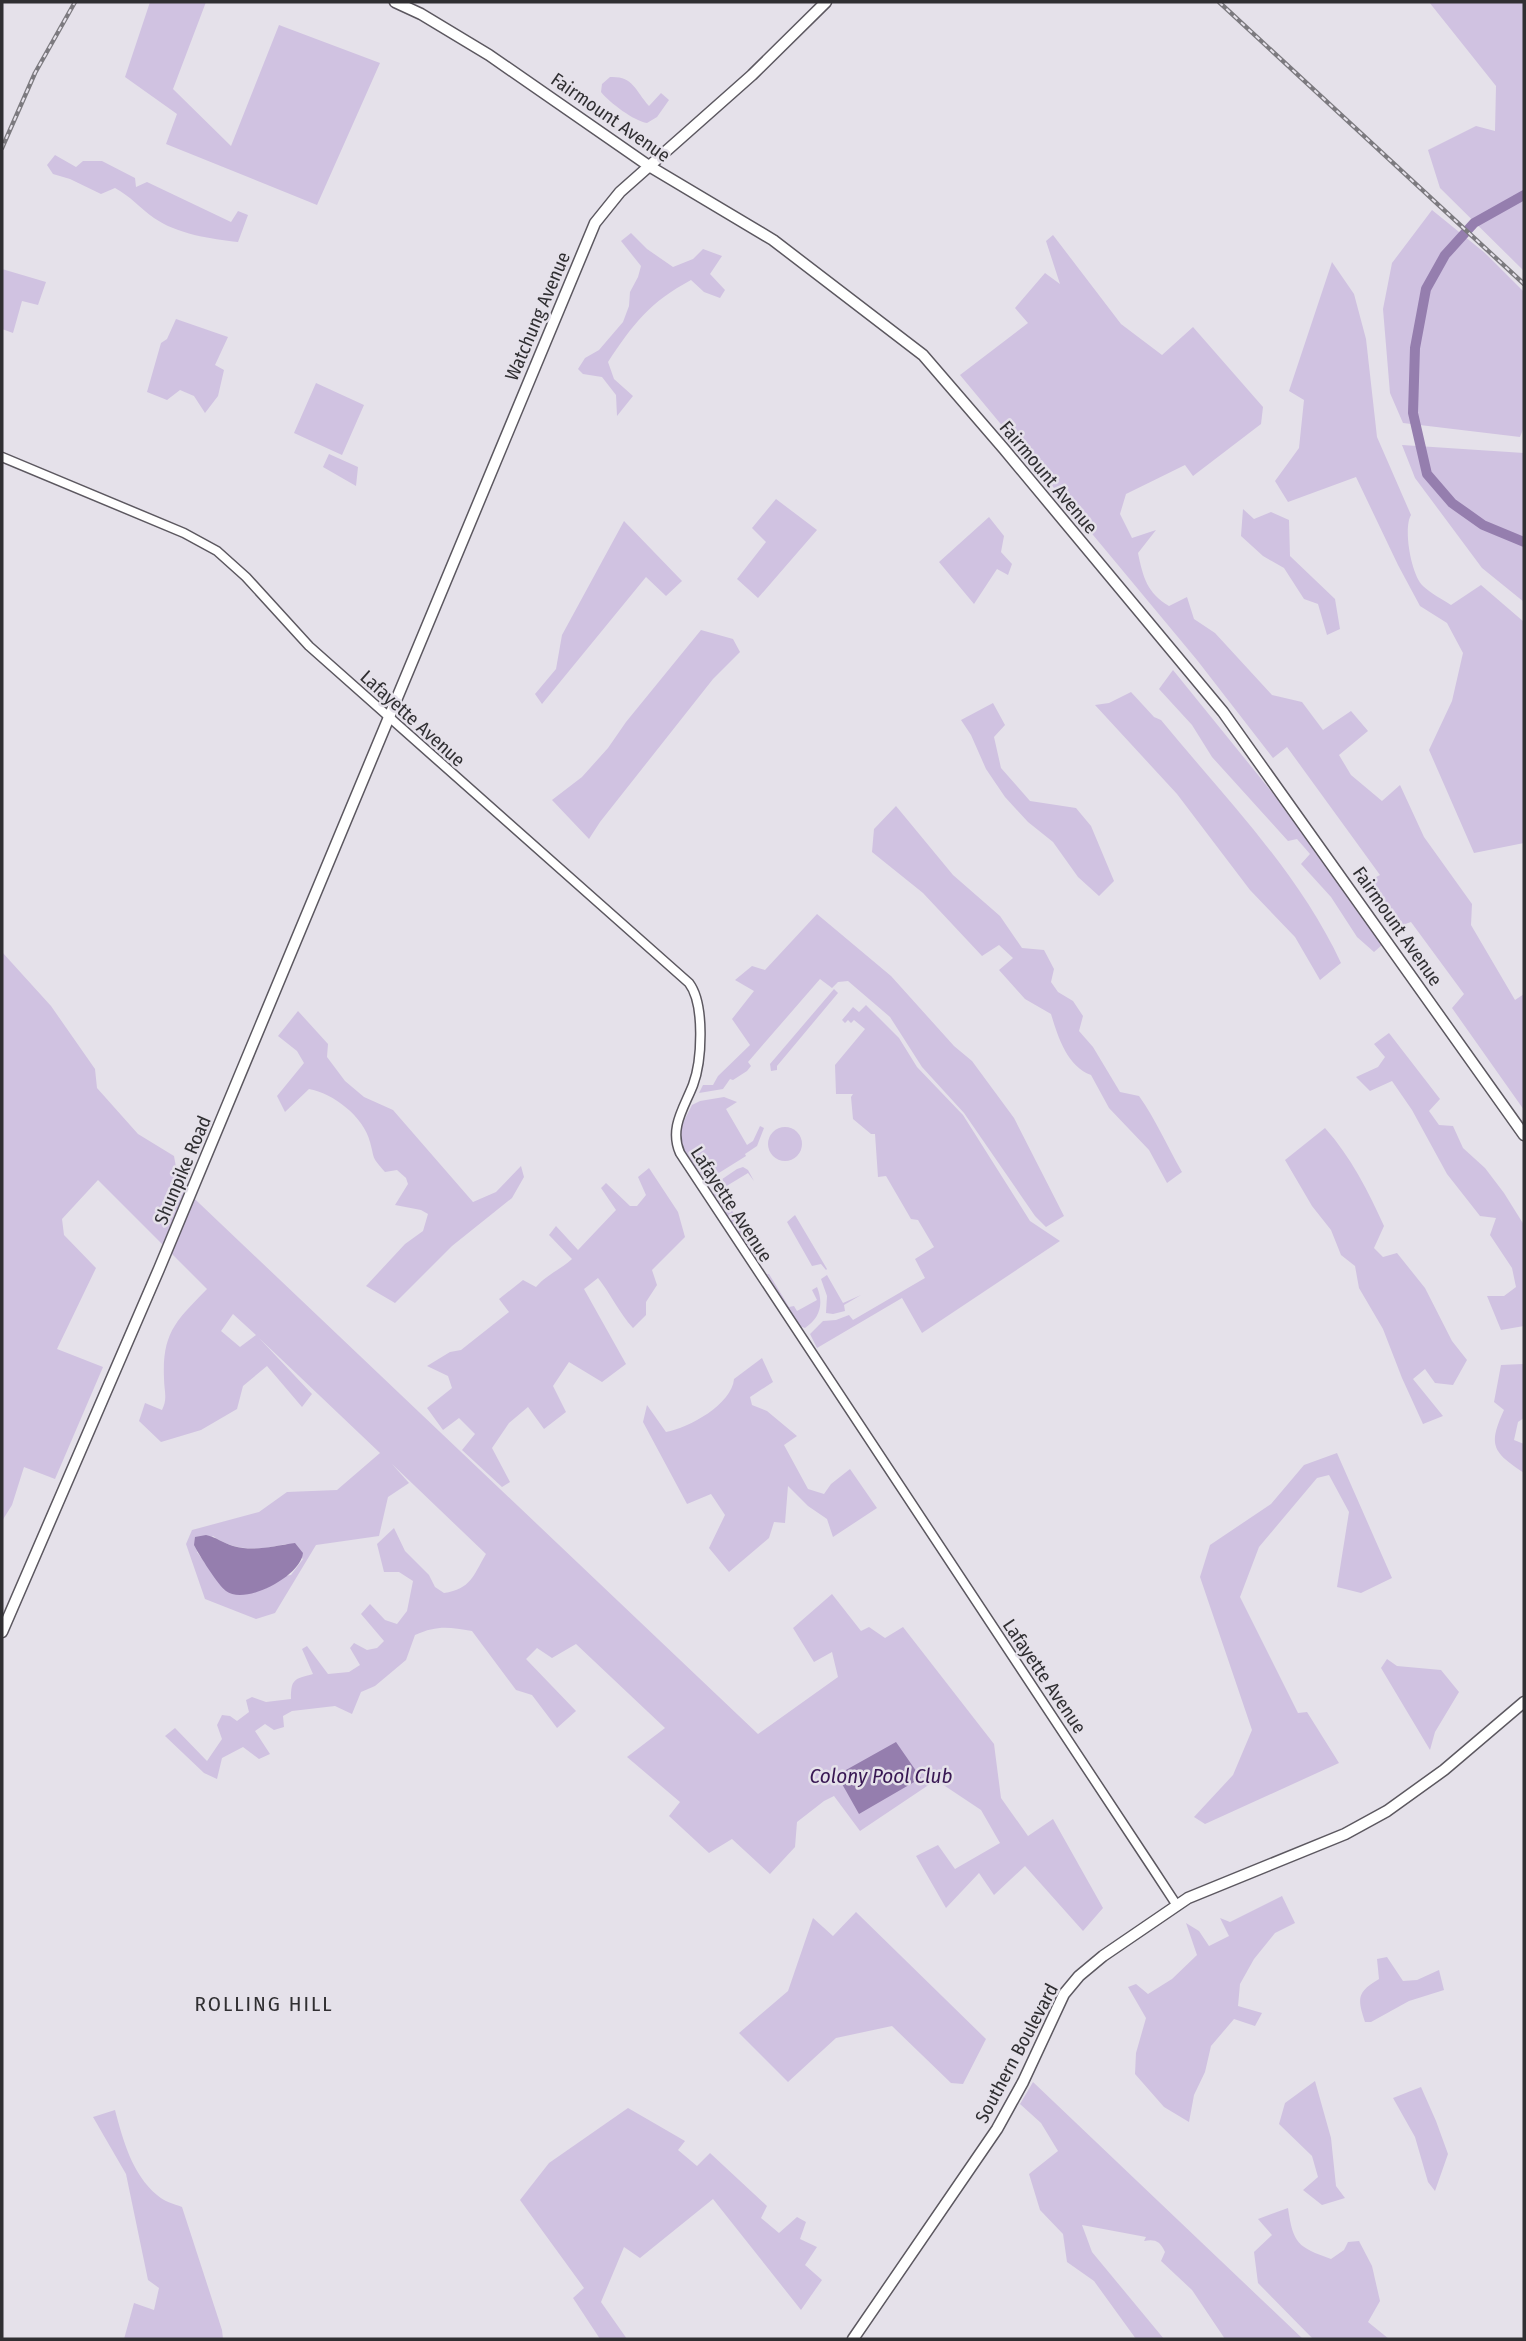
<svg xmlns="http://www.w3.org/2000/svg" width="1526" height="2341" viewBox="0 0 1526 2341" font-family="'Fira Sans Condensed',sans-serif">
	<rect width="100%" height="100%" fill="#e5e1ea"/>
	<path fill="#d0c2e1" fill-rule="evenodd" d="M150,2H206L173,89L231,146L279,25L380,63L317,205L166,144L177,114L125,77Z
		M1429,2H1524V271L1440,188L1428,150L1476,126L1495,131L1496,86Z
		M610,77C633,76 635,90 649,106L661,93L669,100L657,117L647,123C634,121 610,103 601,92L602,84Z
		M55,155L76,167L83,161H102L135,178L136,187L147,182L231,222L238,211L248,215L238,242C211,239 177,234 154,218C140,208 130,196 115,188L101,194L70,179L53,174L47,165Z
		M1432,210L1485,253L1524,292V427L1520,437L1403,423L1390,393L1383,309L1392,263Z
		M631,233L647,249L673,267L693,259L703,249L722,256L710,274L725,290L720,298L704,292L691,280C650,302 633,324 608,362L614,379L633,396L617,416L616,395L602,377L583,374L578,369L585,358L599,350L623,322L629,306L630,292L638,277L641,266L621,241Z
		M1053,235L1121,324L1162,355L1193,327L1263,407L1261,424L1193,476L1185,465L1126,494L1120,514L1132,538L1156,530L1138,553C1143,577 1147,593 1169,606L1187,597L1194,619L1215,633L1272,695L1302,702L1323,730L1351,711L1368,731L1339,755L1351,775L1382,801L1400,785L1424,837L1472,904L1471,925L1515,1000L1524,994V1110L1452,1008L1464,994L1411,922L1394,928L1363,884L1380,875L1287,747L1273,758L1197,660L960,375L1028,323L1015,308L1045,273L1060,284L1046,241Z
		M1332,262L1354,294L1366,339L1377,437L1411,515C1403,528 1411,575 1423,586C1430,593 1442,599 1451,605L1481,585L1524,622V843L1474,853L1429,750L1452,701L1463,653L1447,623L1420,606L1398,565L1356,477L1288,502L1275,481L1299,448L1304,400L1289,391Z
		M2,269L46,282L38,305L22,301L13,333L2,329Z
		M176,319L228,337L215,365L224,370L218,396L205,413L194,396L180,390L167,400L147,392L161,343L167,339Z
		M316,383L364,405L342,455L294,433Z
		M1402,445L1524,453V602L1482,568L1415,478Z
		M329,454L358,467L356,486L323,467Z
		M776,499L817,530L758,598L737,579L766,542L752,528Z
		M1243,509L1254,519L1271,512L1289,520L1290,556L1335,599L1340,629L1327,635L1318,604L1304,599L1284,568L1263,556L1241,536Z
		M989,517L1004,536L1001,552L1012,564L1008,575L997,569L974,604L939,562Z
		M624,521L682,581L666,596L646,577L542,704L535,694L556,669L562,635Z
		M701,630L733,639L740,652L713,679L600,822L589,839L552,800L582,777L608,748L626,722Z
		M1173,670L1284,807L1382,945L1374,952L1357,937L1331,897L1301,864L1310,854L1297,839L1288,841L1212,757L1192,725L1159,689Z
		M1131,692L1154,717L1161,720C1225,798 1298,871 1341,963L1320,980L1295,937L1250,890L1177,794L1095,705L1109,703Z
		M993,703L1005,725L994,737L1001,768L1030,801L1076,808L1091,826L1114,881L1099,896L1078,877L1053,842L1028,822L1005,797L986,769L971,735L961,720Z
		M896,806L953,875L1000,916L1022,948L1044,950L1054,969L1051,982L1058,992L1073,1001L1083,1016L1079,1031L1093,1047L1120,1092L1139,1096C1156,1120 1167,1146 1182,1172L1167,1183L1149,1150L1109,1108L1091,1075C1067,1066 1058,1037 1051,1014L1025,999L999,970L1013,958L999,945L982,956L923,893L872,852L874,829Z
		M817,914L891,976L954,1046L972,1061L1014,1118L1064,1216L1046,1227L1035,1216L964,1113L922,1067L890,1017L848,981L838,982L832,988L820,979L748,1062L751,1066L747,1071L733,1080L730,1079L723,1089L699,1093L703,1085H713L718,1076L750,1045L732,1019L754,991L735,980L752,966L765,970Z
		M2,952L51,1006L95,1069L97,1088L138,1134L174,1156L179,1184L758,1734L838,1677L832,1652L814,1662L793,1628L832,1594L861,1631L869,1627L885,1638L903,1627L994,1744L1001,1798L1028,1836L1053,1819L1103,1908L1083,1931L1025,1866L994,1895L979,1873L946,1908L916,1856L938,1845L955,1869L1000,1843L981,1810L936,1780L860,1831L834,1796L824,1801L797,1822L795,1847L770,1874L732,1839L709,1853L669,1816L680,1802L627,1757L665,1728L576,1644L552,1658L537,1648L526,1659L576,1711L557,1728L532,1695L516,1690L472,1631C449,1627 437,1625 415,1635L406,1660L375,1686L361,1692L352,1714L335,1706L292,1711L283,1716L284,1727L274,1730L265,1724L255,1731L270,1754L259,1759L243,1747L222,1758L217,1779L204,1773L165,1736L175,1728L207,1761L222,1739L217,1725L222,1715L230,1716L237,1721L249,1712L246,1700L252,1697L266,1702L291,1699C291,1679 294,1679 313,1674L302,1649L307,1646L328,1674L349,1672L360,1665L350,1648L354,1643L367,1650L377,1648L384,1641L361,1614L370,1604L385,1620L397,1624L407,1611L413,1581L399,1572H384L377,1544L394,1528L405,1551L429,1575L435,1587L444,1593C471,1589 473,1576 486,1554L392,1464L409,1483L388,1497L379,1536L316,1545L275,1613L256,1619L205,1599L186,1544L192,1530L259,1512L287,1492L337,1490L380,1453L259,1338L312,1394L302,1407L267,1366L243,1386L237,1409L201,1430L161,1442L139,1421L145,1403L162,1410C168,1398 164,1391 164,1378C162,1332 177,1320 207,1289L98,1180L62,1219L64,1235L96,1268L57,1349L103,1367L55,1479L24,1467L12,1505L2,1521ZM233,1314L256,1335L240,1347L221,1331ZM213,1536C235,1552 261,1550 286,1544L303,1559L291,1575L221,1585L197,1552Z
		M834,989L838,993L777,1066V1070L771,1071L770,1064Z
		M866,1005L899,1038L917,1067L963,1115L1030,1221L1060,1241L922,1333L902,1298L817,1348L810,1334L823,1321L836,1320L849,1315L853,1320L925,1278L915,1259L934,1247L918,1220L911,1219L886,1176L878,1177L875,1134H871L853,1119L851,1097L853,1094H836L835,1065L865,1029L854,1020L851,1023L848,1020L845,1023L842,1020L853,1007L859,1012Z
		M298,1011L328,1044L327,1057L345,1081L364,1097L393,1110L473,1202L496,1192L521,1166L524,1177L512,1198L452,1246L395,1303L366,1286L405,1244L423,1231L428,1214L421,1210L395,1205L408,1184L406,1178L397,1170L385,1172C371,1156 375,1160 370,1142C364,1117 333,1093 309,1089L285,1112L277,1096L304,1063L297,1051L278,1036Z
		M1389,1033L1440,1099L1429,1111L1439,1125L1453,1126L1463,1148L1485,1168L1504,1193L1524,1225V1326L1501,1330L1487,1296H1504L1516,1287L1512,1268L1490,1235L1496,1218L1480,1216L1447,1174L1412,1110L1392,1081L1370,1091L1356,1077L1378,1067L1385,1057L1374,1044Z
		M724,1097L737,1102L726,1109L747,1145L753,1141L760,1126L764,1128L757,1146L745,1154L746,1156L706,1181L683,1151L680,1143V1129L692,1105L700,1101Z
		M768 1144a17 17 0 1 1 34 0a17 17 0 1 1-34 0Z
		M1325,1128C1351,1157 1368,1191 1384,1226L1374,1248L1383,1257L1397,1253L1425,1288L1452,1341L1467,1360L1453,1385L1435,1383L1425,1369L1413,1379L1443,1416L1423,1424L1402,1378L1383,1329L1359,1288L1355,1266L1341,1255L1331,1230L1312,1206L1285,1160Z
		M743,1167L748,1170L754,1181L748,1173L720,1190L758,1254L755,1258L711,1193L712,1186L737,1169Z
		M649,1168L678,1212L685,1237L652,1270L657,1285L646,1302V1315L633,1328C619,1313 611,1294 598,1278L584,1289L626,1364L602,1382L569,1362L553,1386L566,1412L544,1429L528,1407L509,1423L492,1448L510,1482L502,1487L462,1450L475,1434L459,1418L443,1430L427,1408L452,1388L448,1376L427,1366L450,1352L461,1350L509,1312L499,1299L523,1280L536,1287C546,1275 560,1270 572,1259L549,1235L556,1226L578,1250L616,1210L601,1188L606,1183L630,1206H637L646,1195L638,1177Z
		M795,1215L827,1269L826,1270L821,1264L812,1266L787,1222Z
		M767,1274H769L789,1307L794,1306L797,1311L817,1300L812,1290L817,1287C824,1304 820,1318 805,1328L799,1326Z
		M827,1275L843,1303L861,1295L844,1305L845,1311L833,1314L826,1313L827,1296L821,1279Z
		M762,1358L773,1382L750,1397L752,1405L767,1411L797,1436L784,1445L808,1489L824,1494L831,1484L850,1469L877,1508L833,1537L827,1519L808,1506L788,1486L785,1523L774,1522L769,1538L729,1572L709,1548L725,1515L711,1494L687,1504L643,1422L647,1405L666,1432C689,1428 732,1404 734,1379Z
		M1523,1364L1524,1418L1518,1422L1514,1440L1524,1444V1473C1492,1452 1488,1445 1504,1410L1494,1402L1501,1365Z
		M1337,1453L1392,1578L1361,1593L1337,1587L1349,1512L1329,1475L1317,1478L1259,1547L1240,1597L1298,1713L1307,1712L1339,1763L1205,1824L1194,1817L1233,1775L1252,1730L1200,1577L1210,1545L1271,1504L1304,1465Z
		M1387,1659L1397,1666L1441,1670L1459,1692L1435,1732L1430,1750L1381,1668Z
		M1282,1896L1295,1923L1275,1933L1254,1959L1240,1984L1238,2006L1262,2013L1255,2026L1234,2019L1211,2046L1205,2072L1194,2095L1189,2122L1164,2107L1135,2074L1136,2053L1146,2018L1128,1987L1136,1984L1148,1994L1172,1979L1197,1955L1186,1923L1199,1931L1209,1946L1229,1936L1220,1918L1230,1922Z
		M856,1912L986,2039L963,2084L951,2083L892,2026L836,2038L788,2082L739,2033L788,1991L813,1918L833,1936Z
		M1387,1957L1403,1981L1417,1980L1439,1970L1444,1990L1409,2001L1371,2022H1365C1357,1998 1357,1992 1379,1979L1377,1959Z
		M1315,2081L1331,2138L1336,2186L1345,2198L1322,2205L1303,2190L1318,2177L1312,2156L1279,2124L1285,2103Z
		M1033,2082L1303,2339H1225L1192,2290L1161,2261L1165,2252C1160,2241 1155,2239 1144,2241L1146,2237L1082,2225L1092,2252L1164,2339H1136L1094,2281L1067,2262L1063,2234L1040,2210L1029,2174L1058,2151L1041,2123L1020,2104Z
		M1421,2087L1436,2121L1448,2154L1435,2191L1428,2182L1415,2137L1393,2098Z
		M628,2108L685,2141L678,2150L697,2166L710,2153L767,2206L761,2218L779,2233L797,2217L806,2222L800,2239L817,2247L805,2265L822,2280L801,2310L713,2199L640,2258L624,2247L601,2302L627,2339H600L573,2298L584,2288L520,2200L549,2163Z
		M115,2110C123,2140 132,2174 157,2195C163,2201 174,2204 182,2207L222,2330L223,2339H124L134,2303L154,2310L159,2288L148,2280L126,2174L93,2117Z
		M1288,2208C1293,2244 1298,2247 1331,2259L1344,2250L1348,2242L1359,2241L1372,2266L1380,2301L1368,2322L1389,2339H1313L1258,2283L1254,2252L1272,2235L1258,2219Z"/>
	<path fill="#957eae" d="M206,1535C216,1537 223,1543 233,1546C255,1552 273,1546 295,1543L303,1553C301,1576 245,1606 226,1591C218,1585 199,1555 194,1545L195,1537Z
		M896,1742L921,1778L859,1814L837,1775Z"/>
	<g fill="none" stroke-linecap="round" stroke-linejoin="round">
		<path stroke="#957eae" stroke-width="10" d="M1524,195L1474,223L1445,255L1426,289L1415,348L1413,413L1427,474L1452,503L1483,525L1524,542"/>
		<defs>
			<path id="minor" d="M2,457L184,533L217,551L246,577L309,646L689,983C705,1004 702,1061 693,1085C684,1108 669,1128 680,1153C845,1404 1012,1653 1176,1904"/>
			<path id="major" d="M395,2L421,14L489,55L649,166L773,240L923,355L1004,449L1223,712L1524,1135
				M2,1632L159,1269L595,223L620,192L752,75L826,2
				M853,2339L997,2129L1023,2082L1064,1994L1079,1976L1103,1956L1188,1898L1345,1834L1387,1811L1444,1770L1524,1702"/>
		</defs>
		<use href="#minor" stroke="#5c5860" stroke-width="11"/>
		<use href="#major" stroke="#5c5860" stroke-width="13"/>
		<use href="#minor" stroke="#fff" stroke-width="8"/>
		<use href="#major" stroke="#fff" stroke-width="10"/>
		<defs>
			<path id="rail" d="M1219,2L1524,284
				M2,148L35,73L75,2"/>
		</defs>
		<use href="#rail" stroke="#7c7a7f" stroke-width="4.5"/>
		<use href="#rail" stroke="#e5e1ea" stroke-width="2" stroke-dasharray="5" stroke-linecap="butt"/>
	</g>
	<g text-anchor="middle" stroke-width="5" stroke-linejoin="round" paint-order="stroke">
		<g font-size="19" fill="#302f32" stroke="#e5e1ea">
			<text transform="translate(611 117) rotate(35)" y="7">Fairmount Avenue</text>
			<text transform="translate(537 316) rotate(-67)" y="7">Watchung Avenue</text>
			<text transform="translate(1049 477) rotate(50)" y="7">Fairmount Avenue</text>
			<text transform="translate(413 718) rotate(42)" y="7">Lafayette Avenue</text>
			<text transform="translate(1398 926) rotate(55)" y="7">Fairmount Avenue</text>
			<text transform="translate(182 1170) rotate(-67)" y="7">Shunpike Road</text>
			<text transform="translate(732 1204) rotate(57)" y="7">Lafayette Avenue</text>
			<text transform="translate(1045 1676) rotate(56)" y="7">Lafayette Avenue</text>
			<text transform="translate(1016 2053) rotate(-62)" y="7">Southern Boulevard</text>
		</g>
		<g font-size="21" font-style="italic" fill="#391854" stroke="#e5e1ea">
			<text x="881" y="1783">Colony Pool Club</text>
		</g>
		<g font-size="21" letter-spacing="2" fill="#302f32" stroke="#e5e1ea">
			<text x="264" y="2011">ROLLING HILL</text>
		</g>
	</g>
	<rect width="1526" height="2341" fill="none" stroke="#302f32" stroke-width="7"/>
</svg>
